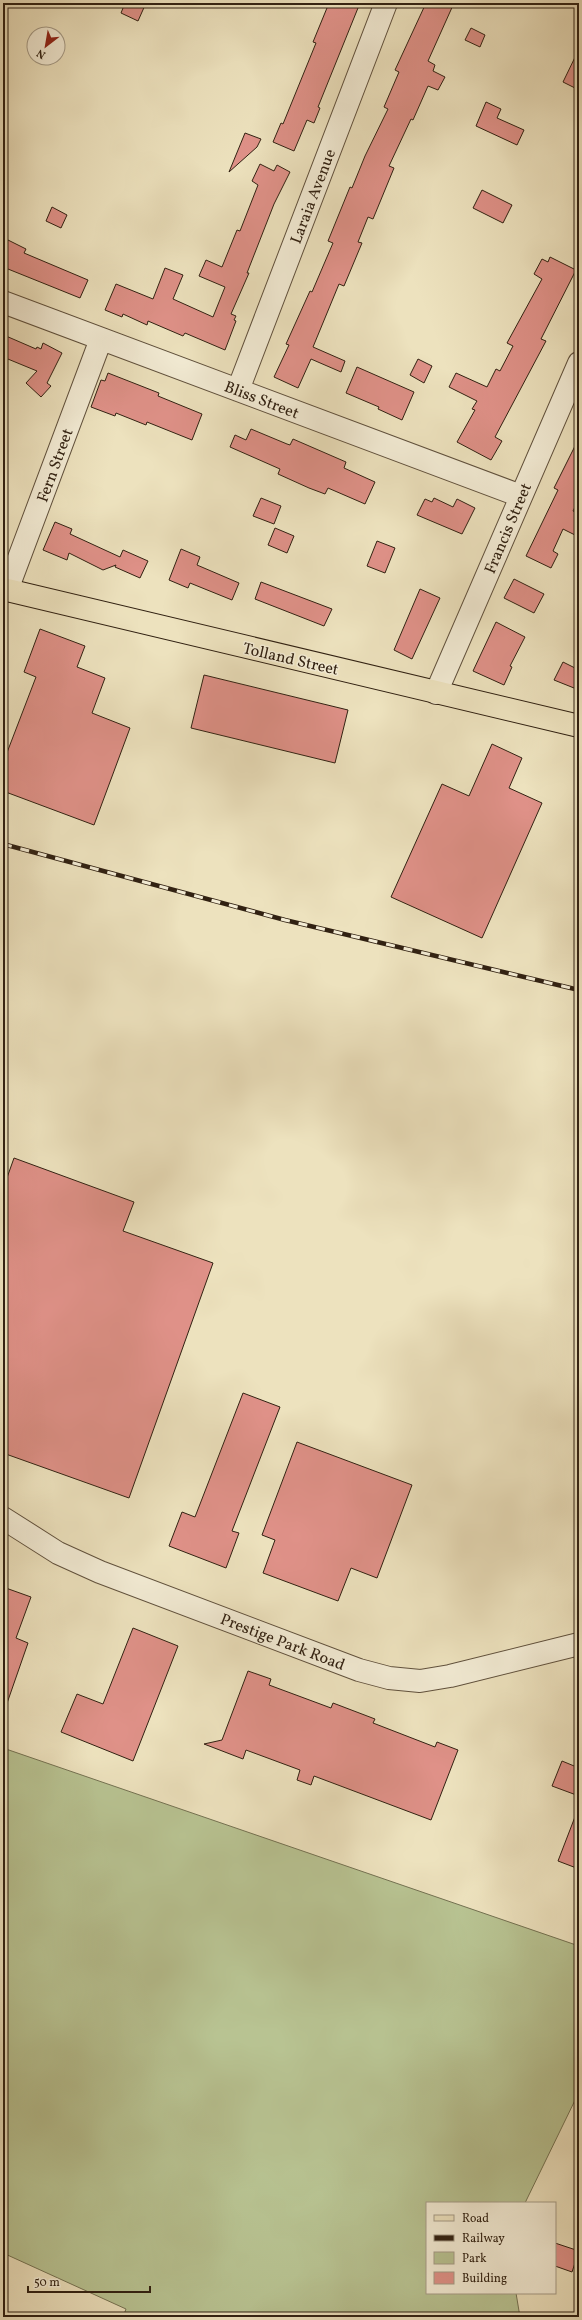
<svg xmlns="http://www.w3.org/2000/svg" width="582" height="2320" viewBox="0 0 582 2320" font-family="Vollkorn,serif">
	<rect width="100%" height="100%" fill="#ede2be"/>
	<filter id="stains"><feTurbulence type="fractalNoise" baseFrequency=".005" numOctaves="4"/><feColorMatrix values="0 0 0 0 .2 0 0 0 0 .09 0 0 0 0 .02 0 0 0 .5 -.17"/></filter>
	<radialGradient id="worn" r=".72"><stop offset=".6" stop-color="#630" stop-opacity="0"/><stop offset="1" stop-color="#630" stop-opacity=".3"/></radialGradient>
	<path fill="#b8c392" stroke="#747252" d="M3,1748L579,1946V2092L525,2203H427V2293H516L520,2317H123L126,2309L3,2253Z"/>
	<path fill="#df9188" stroke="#312112" d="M125,3H146L138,21L121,13Z
		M329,3H360L318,107L320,108L314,123L307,120L294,151L273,142L281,123L283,124L316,43L313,42Z
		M426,3H454L428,61L435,65L433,71L445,77L438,90L428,86L413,120L411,119L389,166L394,168L373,219L368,217L358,242L362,243L344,286L339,284L313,347L345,361L341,372L311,359L298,388L274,377L289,345L286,344L310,291L312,292L333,243L328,241L350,187L352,188L365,156L388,109L384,107L399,72L395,70Z
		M471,28L485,35L480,47L465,40Z
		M579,49V90L563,82Z
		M486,102L501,109L497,118L524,130L517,145L476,126Z
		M245,133L261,139L257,147L229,172Z
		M260,164L274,171L277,165L290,172L274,204L247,273H249L231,314L236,316L234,320L236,321L225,350L185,333L183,336L148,321L147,325L123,314L122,317L105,310L116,284L153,299L165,268L183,275L173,299L213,317L225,287L199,276L206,260L222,267L237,230L240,231L258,185L252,181Z
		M482,190L512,205L503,223L473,208Z
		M52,207L67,215L61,228L46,221Z
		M8,240L26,249L24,253L88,280L80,298L3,267V252Z
		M550,257L576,270L541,339L546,341L495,437L502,441L491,460L457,442L475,410L472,409L477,401L449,387L456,373L487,387L496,369L500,371L513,346L507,343L542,279L534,274L542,259L548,262Z
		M6,336L36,349L37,347L41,349L43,343L62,353L47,383L51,386L41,397L26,383L37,371L3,357V344Z
		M418,359L432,366L424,383L410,375Z
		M357,367L414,392L402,420L378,409L379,407L346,393Z
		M108,373L159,393L158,396L202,414L192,440L147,422L146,425L116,413L115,416L91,407L101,380L105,381Z
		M251,429L287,444L290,445L293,439L346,462L344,468L375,482L365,504L328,488L325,494L309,488L278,474L280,469L230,447L235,435L246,440Z
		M579,438V499L573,511L579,514V537L563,529L553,551L558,554L551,568L526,556L558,490L554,488Z
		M261,498L281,506L274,524L253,516Z
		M434,498L453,507L457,499L475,508L462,534L417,515L425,499L432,502Z
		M55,522L72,529L70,534L120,557L123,550L148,561L140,578L115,567L116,565L103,570L69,553L67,560L43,550Z
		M275,528L294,536L287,553L268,545Z
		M377,541L395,548L385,573L367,566Z
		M181,549L200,557L197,565L239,583L232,600L190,583L188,588L169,580Z
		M514,579L544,594L534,613L504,598Z
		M261,582L332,609L324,626L255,599Z
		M420,589L440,598L412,659L394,650Z
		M496,622L525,637L510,666L512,667L504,685L473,671Z
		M40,629L85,646L77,667L105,678L92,713L130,728L94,825L3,791V763L36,677L24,672Z
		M563,662L579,670V690L554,680Z
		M204,675L348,710L335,763L191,728Z
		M492,744L522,758L509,788L542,803L482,938L391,897L442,784L469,796Z
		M14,1158L134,1202L123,1231L213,1263L129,1498L3,1453V1189Z
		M243,1393L280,1407L232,1531L239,1533L226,1568L169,1546L182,1512L195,1517Z
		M297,1442L412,1485L377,1578L351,1568L338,1601L263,1573L275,1540L262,1535Z
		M3,1587L31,1597L16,1638L28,1643L5,1709L3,1708Z
		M133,1628L178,1646L133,1761L61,1732L77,1694L103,1704Z
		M248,1671L271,1679L269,1685L331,1708L333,1703L375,1719L373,1723L435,1747L437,1742L458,1750L431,1820L314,1776L311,1785L297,1780L300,1770L246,1750L243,1759L204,1744L222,1740Z
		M562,1761L579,1768V1796L552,1786Z
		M578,1809L579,1810V1869L558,1861Z
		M555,2243L579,2251L572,2272L555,2266Z"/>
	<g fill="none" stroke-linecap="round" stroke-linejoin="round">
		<defs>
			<path id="minor" d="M3,302L521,496
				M238,390L386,3
				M7,590L101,339
				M436,693L579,363
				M3,1518L58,1553L100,1572L359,1670L389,1678L420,1681L450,1676L579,1644"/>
			<path id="major" d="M3,589L579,726"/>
		</defs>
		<use href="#minor" stroke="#60513d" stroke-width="24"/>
		<use href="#major" stroke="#312112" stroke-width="24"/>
		<use href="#minor" stroke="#f3ecd5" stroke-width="22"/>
		<use href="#major" stroke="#ede2be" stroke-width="22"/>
		<defs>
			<path id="rail" d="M3,844L285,920L579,990"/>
		</defs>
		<use href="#rail" stroke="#312112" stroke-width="4.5"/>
		<use href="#rail" stroke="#f3ecd5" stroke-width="3" stroke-dasharray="9" stroke-linecap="butt"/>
	</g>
	<g text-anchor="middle" stroke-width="3" stroke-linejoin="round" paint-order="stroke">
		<g font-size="16" fill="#312112" stroke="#f3ecd5">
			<text transform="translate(312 196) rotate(-69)" y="6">Laraia Avenue</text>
			<text transform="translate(262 399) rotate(21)" y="6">Bliss Street</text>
			<text transform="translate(54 465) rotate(-70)" y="6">Fern Street</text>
			<text transform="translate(507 528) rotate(-67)" y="6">Francis Street</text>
			<text transform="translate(291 658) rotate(13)" y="6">Tolland Street</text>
			<text transform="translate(283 1641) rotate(21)" y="6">Prestige Park Road</text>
		</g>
	</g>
	<rect width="582" height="2320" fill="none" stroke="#ede2be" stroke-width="16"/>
	<rect x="4" y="4" width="574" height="2312" fill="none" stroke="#312112" stroke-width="2"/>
	<rect x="8" y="8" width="566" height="2304" fill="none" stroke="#312112"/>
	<rect x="426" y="2202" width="130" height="92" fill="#f3ecd5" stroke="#a59b87"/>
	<rect x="434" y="2215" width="20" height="6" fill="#ede2be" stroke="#a59b87"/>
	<text x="462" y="2222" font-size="12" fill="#312112">Road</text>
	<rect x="434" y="2235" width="20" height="6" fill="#312112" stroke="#a59b87"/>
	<text x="462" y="2242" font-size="12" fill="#312112">Railway</text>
	<rect x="434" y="2252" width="20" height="12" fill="#b8c392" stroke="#a59b87"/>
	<text x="462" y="2262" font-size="12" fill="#312112">Park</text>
	<rect x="434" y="2272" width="20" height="12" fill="#df9188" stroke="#a59b87"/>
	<text x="462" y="2282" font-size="12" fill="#312112">Building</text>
	<g transform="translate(46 46) rotate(211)"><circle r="19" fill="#f3ecd5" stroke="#a59b87"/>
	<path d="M0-3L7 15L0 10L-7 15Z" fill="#8f2418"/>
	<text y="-6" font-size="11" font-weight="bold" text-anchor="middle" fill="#312112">N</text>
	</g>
	<path d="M28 2286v6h122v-6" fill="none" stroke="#312112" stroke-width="2"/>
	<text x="34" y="2286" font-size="12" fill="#312112" stroke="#f3ecd5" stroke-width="3" paint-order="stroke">50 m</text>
	<rect width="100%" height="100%" filter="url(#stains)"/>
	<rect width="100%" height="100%" fill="url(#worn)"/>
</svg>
